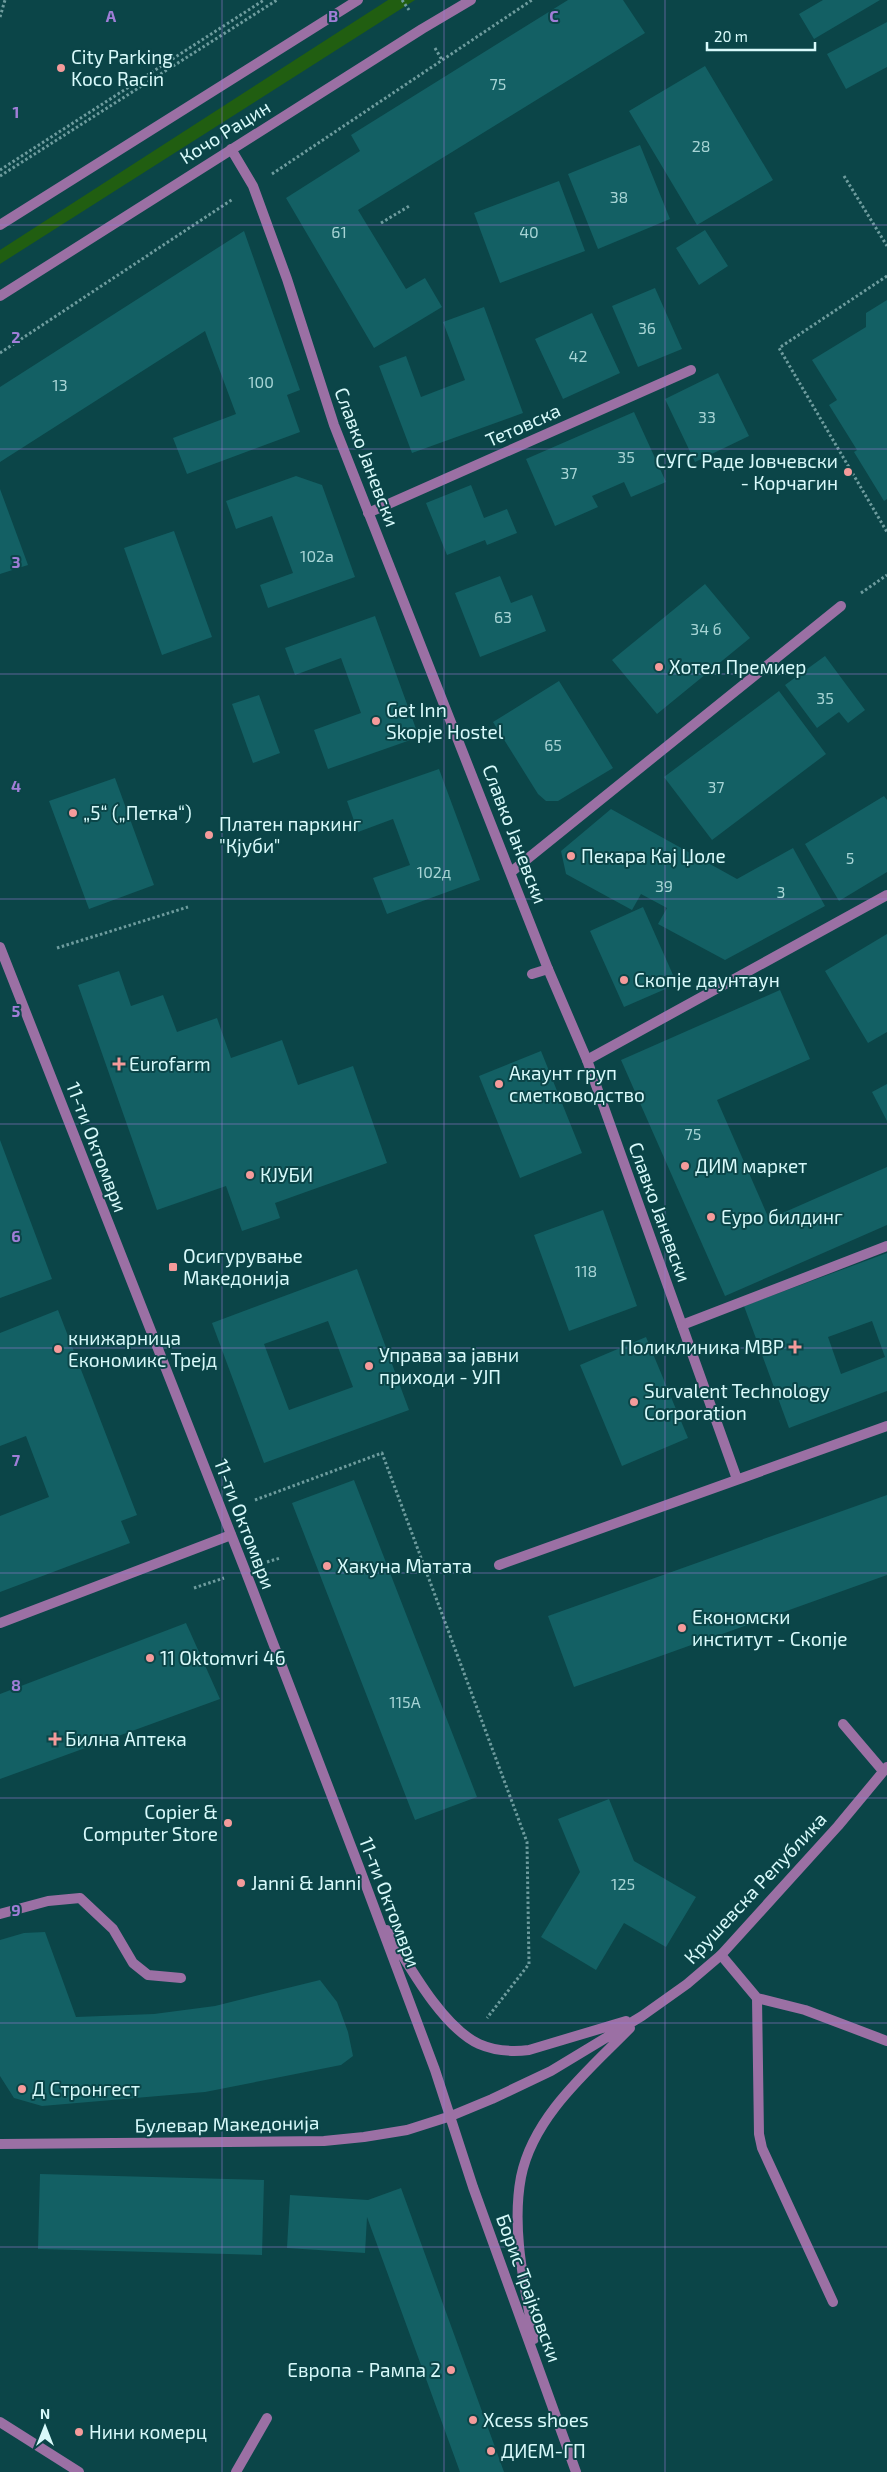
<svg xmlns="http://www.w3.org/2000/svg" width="887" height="2472" viewBox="0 0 887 2472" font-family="'Exo 2',sans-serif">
	<rect width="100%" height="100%" fill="#0b4548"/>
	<path fill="#215e11" d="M388,0H415L0,264V250Z"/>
	<path fill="#136064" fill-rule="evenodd" d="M568,0H623L645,33L358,210L406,289L425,278L442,307L374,348L286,198L360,151L351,135Z
		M823,0H880L814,39L799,14Z
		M887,22V67L846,89L827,54Z
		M705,66L773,180L697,225L629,111Z
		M640,145L670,219L598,249L568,174Z
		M559,181L585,251L500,283L474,213Z
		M705,230L728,266L699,285L676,248Z
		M244,231L300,390L287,395L300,432L187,474L173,438L236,414L205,331L0,462V387Z
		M655,288L682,349L638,367L612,306Z
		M887,300V499L884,501L854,452L857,450L829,405L837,400L812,360L866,327V313Z
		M484,307L523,413L412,453L379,366L406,356L421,397L465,380L443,322Z
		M592,313L620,373L563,399L535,339Z
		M718,373L749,436L695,462L665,399Z
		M634,412L666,482L631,497L624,482L592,496L598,507L555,526L526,459Z
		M296,476L322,485L355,577L268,608L260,585L293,573L272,516L236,529L226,501Z
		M471,485L484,518L507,509L517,533L487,545L485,540L447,555L426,503Z
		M0,489L28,565L0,574Z
		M174,531L212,637L162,655L124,548Z
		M500,576L511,603L532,595L546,631L480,657L455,593Z
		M705,584L750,638L657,714L612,660Z
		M375,616L419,737L328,769L314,730L361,713L341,658L295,675L285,648Z
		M825,656L865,710L848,723L839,712L817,728L785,685Z
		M559,681L613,768L558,801H546L538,794L493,722Z
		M779,691L826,754L712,840L664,777Z
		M259,695L280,753L253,763L232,704Z
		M439,769L480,880L387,914L373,878L410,865L393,819L358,832L347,801Z
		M115,778L154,885L89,909L49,801Z
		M884,796L887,800V872L839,901L805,844Z
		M611,809L737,879L793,848L825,906L725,960L658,924L667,908L641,894L632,910L566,874L561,851Z
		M643,907L677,984L624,1007L590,931Z
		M887,934V1032L868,1043L825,971Z
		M119,971L131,1006L163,995L177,1032L217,1018L231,1058L282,1040L298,1085L353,1066L387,1163L275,1203L280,1218L242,1231L226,1186L157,1210L78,985Z
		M780,990L810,1059L717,1100L769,1219L887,1167V1225L725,1296L621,1060Z
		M541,1051L582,1153L520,1178L479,1076Z
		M887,1084V1121L872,1092Z
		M0,1140L52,1279L0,1298Z
		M603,1210L637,1306L569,1331L534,1235Z
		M887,1253V1391L789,1428L744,1306ZM872,1321L885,1357L841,1374L828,1337Z
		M357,1269L409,1410L264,1463L212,1323ZM328,1321L353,1387L289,1410L264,1344Z
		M58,1310L137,1515L121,1521L130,1543L0,1592V1516L49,1497L26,1436L0,1446V1333Z
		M646,1337L688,1438L622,1466L580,1365Z
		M354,1480L477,1797L415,1820L292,1503Z
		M887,1495V1575L574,1687L548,1616Z
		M186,1623L220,1699L0,1779V1694Z
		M609,1799L634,1861L696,1897L666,1947L624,1923L596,1970L541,1937L580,1872L558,1819Z
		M45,1932L76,2017L154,2014L215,2006L320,1980L337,2002L348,2032L353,2056L341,2065L205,2092L42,2106L14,2098L0,2076V1940L24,1933Z
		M40,2174L264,2180L262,2255L38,2249Z
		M401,2188L504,2472H460L367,2217L365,2253L287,2248L290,2195L368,2200Z"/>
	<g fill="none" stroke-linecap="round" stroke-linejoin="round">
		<path stroke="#6e9c9e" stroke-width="3" stroke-dasharray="2.5 2.5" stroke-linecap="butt" d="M402,0L409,10
			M0,17L5,0
			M435,48L442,60
			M0,170L264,0
			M272,174L532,0
			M0,176L277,0
			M844,176L887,246
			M381,223L411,205
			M887,276L779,348L887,532
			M0,353L233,199
			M861,593L887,575
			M57,948L188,907
			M255,1500L382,1453L527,1842L529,1964L487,2018
			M267,1562L280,1558
			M194,1588L224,1578"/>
		<path stroke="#9b70a4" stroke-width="10" d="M368,513L691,370
			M511,872L841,606
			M532,974L548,969
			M587,1060L887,895
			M682,1325L887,1246
			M0,1623L231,1535
			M843,1724L883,1771
			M0,1914L48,1901L80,1898L113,1929L133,1963L148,1975L181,1978
			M721,1955L757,1998L805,2010L887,2041
			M757,1998L759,2134L762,2148L833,2302
			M236,2472L267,2418"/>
		<path stroke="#9b70a4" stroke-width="10" d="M231,149L253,186L287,279L334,425L548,969L587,1060L737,1479
			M499,1565L887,1426"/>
		<path stroke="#9b70a4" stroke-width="10" d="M0,225L358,0
			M0,296L422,29L471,0
			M0,947L245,1570L359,1867L435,2070L473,2187L576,2472
			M387,1930C408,1964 442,2027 479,2044C495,2051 512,2052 529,2050L626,2021
			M0,2144L324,2141L364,2137L407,2130L451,2116L492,2099L551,2071L642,2016L687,1984L721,1955L838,1826L887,1767
			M534,2339C525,2287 511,2230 521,2177C533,2116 589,2070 630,2028
			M0,2422L79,2472"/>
	</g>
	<path fill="none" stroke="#a07ed7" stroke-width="1" stroke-opacity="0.55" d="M222,0V2472M444,0V2472M665,0V2472M0,225H887M0,449H887M0,674H887M0,899H887M0,1124H887M0,1348H887M0,1573H887M0,1798H887M0,2023H887M0,2247H887"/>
	<g fill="#f59b9b" stroke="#0b4548" stroke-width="2">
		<circle cx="61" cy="68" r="5"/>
		<circle cx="848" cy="472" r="5"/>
		<circle cx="659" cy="667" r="5"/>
		<circle cx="376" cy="721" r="5"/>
		<circle cx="73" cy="813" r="5"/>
		<circle cx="209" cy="835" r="5"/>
		<circle cx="571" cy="856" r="5"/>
		<circle cx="624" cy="980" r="5"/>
		<path d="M116.5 1056.5h5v5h5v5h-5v5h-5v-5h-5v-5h5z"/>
		<circle cx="499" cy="1084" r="5"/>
		<circle cx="685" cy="1166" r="5"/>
		<circle cx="250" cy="1175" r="5"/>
		<circle cx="711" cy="1217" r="5"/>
		<rect x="168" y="1262" width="10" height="10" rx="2.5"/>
		<path d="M792.5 1339.5h5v5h5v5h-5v5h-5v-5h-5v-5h5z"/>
		<circle cx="58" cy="1349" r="5"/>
		<circle cx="369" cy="1366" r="5"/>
		<circle cx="634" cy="1402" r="5"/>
		<circle cx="327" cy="1566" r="5"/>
		<circle cx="682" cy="1628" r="5"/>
		<circle cx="150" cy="1658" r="5"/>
		<path d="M52.5 1731.5h5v5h5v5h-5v5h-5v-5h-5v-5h5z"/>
		<circle cx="228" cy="1823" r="5"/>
		<circle cx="241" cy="1883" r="5"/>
		<circle cx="22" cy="2089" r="5"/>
		<circle cx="451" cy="2370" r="5"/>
		<circle cx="473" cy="2420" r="5"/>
		<circle cx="79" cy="2432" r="5"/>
		<circle cx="491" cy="2451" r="5"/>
	</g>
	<g text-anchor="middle" stroke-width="4" stroke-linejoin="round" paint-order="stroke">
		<g font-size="16" fill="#a7d4d5">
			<text x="498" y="90">75</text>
			<text x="701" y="152">28</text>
			<text x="619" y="203">38</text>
			<text x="339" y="238">61</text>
			<text x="529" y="238">40</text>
			<text x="647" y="334">36</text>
			<text x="578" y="362">42</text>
			<text x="261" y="388">100</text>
			<text x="60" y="391">13</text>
			<text x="707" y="423">33</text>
			<text x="626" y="463">35</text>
			<text x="569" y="479">37</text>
			<text x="317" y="562">102а</text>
			<text x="503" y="623">63</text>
			<text x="706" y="635">34 б</text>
			<text x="825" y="704">35</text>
			<text x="553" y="751">65</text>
			<text x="716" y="793">37</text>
			<text x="850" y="864">5</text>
			<text x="434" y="878">102д</text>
			<text x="664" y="892">39</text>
			<text x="781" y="898">3</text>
			<text x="693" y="1140">75</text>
			<text x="586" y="1277">118</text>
			<text x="405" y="1708">115А</text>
			<text x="623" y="1890">125</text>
		</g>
		<g font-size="19" fill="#d8fafb" stroke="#0b4548" text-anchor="start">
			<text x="71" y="64">City Parking<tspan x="71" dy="22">Koco Racin</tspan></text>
			<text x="838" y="468" text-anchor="end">СУГС Раде Јовчевски<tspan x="838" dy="22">- Корчагин</tspan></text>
			<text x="669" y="674">Хотел Премиер</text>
			<text x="386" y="717">Get Inn<tspan x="386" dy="22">Skopje Hostel</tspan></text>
			<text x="83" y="820">„5“ („Петка“)</text>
			<text x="219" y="831">Платен паркинг<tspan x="219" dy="22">"Кјуби"</tspan></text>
			<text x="581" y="863">Пекара Кај Џоле</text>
			<text x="634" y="987">Скопје даунтаун</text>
			<text x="129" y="1071">Eurofarm</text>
			<text x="509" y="1080">Акаунт груп<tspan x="509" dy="22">сметководство</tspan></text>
			<text x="695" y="1173">ДИМ маркет</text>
			<text x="260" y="1182">КЈУБИ</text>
			<text x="721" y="1224">Еуро билдинг</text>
			<text x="183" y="1263">Осигурување<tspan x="183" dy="22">Македонија</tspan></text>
			<text x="68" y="1345">книжарница<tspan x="68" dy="22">Економикс Трејд</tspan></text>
			<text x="784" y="1354" text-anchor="end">Поликлиника МВР</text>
			<text x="379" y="1362">Управа за јавни<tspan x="379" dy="22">приходи - УЈП</tspan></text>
			<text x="644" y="1398">Survalent Technology<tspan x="644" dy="22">Corporation</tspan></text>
			<text x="337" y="1573">Хакуна Матата</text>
			<text x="692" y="1624">Економски<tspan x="692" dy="22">институт - Скопје</tspan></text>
			<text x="160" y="1665">11 Oktomvri 46</text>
			<text x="65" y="1746">Билна Аптека</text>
			<text x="218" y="1819" text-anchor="end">Copier &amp;<tspan x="218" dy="22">Computer Store</tspan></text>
			<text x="251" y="1890">Janni &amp; Janni</text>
			<text x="32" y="2096">Д Стронгест</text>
			<text x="441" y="2377" text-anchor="end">Европа - Рампа 2</text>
			<text x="483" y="2427">Xcess shoes</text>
			<text x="89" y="2439">Нини комерц</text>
			<text x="501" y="2458">ДИЕМ-ГП</text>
		</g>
		<g font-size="19" fill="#d8fafb" stroke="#0b4548">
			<text transform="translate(225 132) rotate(-32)" y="7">Кочо Рацин</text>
			<text transform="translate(523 425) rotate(-24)" y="7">Тетовска</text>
			<text transform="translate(367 457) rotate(69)" y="7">Славко Јаневски</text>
			<text transform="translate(515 834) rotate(69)" y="7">Славко Јаневски</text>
			<text transform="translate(97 1147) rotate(69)" y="7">11-ти Октомври</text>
			<text transform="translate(660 1212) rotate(70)" y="7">Славко Јаневски</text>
			<text transform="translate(245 1524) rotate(69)" y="7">11-ти Октомври</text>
			<text transform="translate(755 1888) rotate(-47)" y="7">Крушевска Република</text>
			<text transform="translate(390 1902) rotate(69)" y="7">11-ти Октомври</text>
			<text transform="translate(227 2124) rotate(-1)" y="7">Булевар Македонија</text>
			<text transform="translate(529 2288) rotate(70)" y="7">Борис Трајковски</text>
		</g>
	</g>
	<g font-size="16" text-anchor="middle" font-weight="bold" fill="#a07ed7" stroke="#0b4548" stroke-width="4" stroke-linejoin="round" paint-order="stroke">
		<text x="111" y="22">A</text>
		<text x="333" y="22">B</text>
		<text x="554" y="22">C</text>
		<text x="16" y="118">1</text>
		<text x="16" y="343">2</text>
		<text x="16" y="568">3</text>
		<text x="16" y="792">4</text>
		<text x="16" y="1017">5</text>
		<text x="16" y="1242">6</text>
		<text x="16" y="1466">7</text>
		<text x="16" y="1691">8</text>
		<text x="16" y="1916">9</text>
	</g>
	<g transform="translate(45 2427)" stroke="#0b4548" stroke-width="4" paint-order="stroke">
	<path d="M0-4L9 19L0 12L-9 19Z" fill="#d8fafb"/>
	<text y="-8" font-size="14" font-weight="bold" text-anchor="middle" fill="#d8fafb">N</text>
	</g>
	<path d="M707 42v8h108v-8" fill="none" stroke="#d8fafb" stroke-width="2.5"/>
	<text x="714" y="42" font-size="15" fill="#d8fafb" stroke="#0b4548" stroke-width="4" paint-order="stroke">20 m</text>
</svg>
